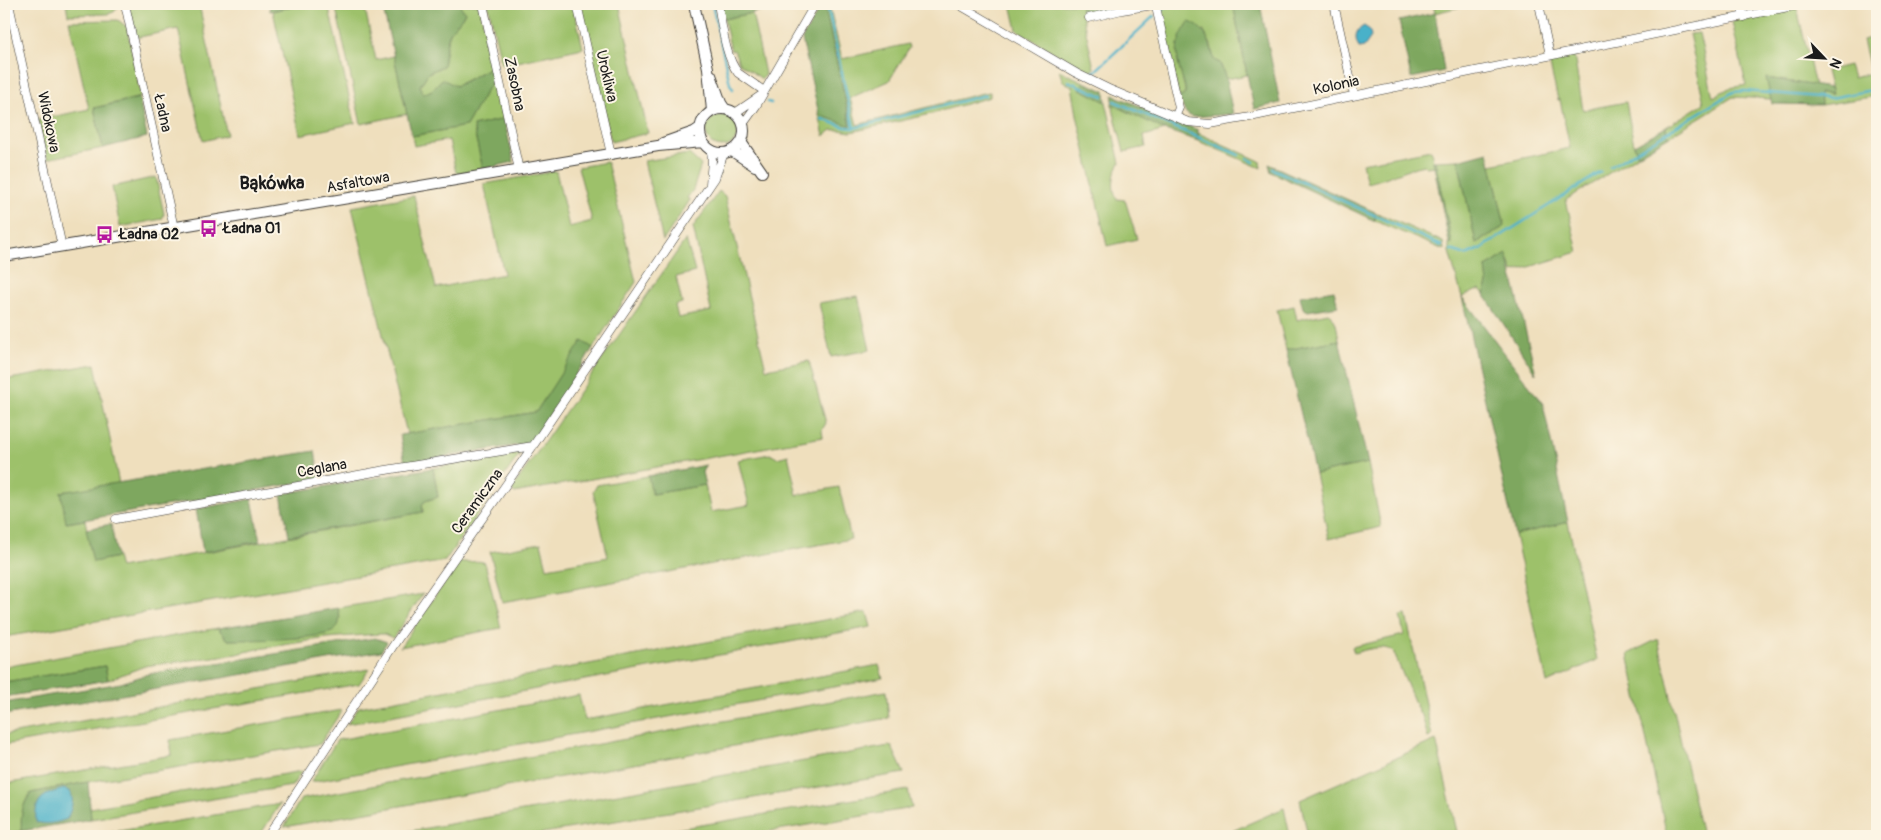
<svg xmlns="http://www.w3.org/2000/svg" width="1881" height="840" viewBox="0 0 1881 840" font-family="Pangolin,sans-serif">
	<rect width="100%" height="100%" fill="#fcf5e5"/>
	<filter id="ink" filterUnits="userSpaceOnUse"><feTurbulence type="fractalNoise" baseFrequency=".02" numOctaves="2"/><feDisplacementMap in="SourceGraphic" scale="10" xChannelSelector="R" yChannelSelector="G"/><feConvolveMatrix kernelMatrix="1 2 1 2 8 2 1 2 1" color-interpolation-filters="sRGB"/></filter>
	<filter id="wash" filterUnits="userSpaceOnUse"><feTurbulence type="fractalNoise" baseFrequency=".0096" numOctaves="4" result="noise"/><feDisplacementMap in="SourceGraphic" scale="20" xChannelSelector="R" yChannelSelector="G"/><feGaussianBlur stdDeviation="1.12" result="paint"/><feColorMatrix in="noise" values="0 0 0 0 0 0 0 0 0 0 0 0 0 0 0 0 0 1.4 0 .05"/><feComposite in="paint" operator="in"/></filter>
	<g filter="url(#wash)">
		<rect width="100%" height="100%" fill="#efdfbd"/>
		<path fill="#9dc16b" stroke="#5c6e44" d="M66,4H120L114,12L108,14L68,15Z
			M128,4H199L227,135L203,141L178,29L135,38Z
			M305,4H328L355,123L300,135L273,11Z
			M335,4H364L376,60L394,56L407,114L361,124Z
			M458,4H479L493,66L455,86L442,79L432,90L423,95L420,86L428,73L443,66C445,55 446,42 451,31C455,24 462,20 465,12Z
			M488,4H573L583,48L503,65L501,62Z
			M580,4H619L648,133L611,142Z
			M824,4H829L842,59L908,44L909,48L889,81L850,98L857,125L983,93L990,92V97L923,116L851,132L839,130H832L824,136L819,115L851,125Z
			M1011,4H1080L1094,68L1088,74L1017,30Z
			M1161,4H1233L1247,75L1226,79L1220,63L1214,61L1211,45L1203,30L1177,59L1185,89V94L1179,98L1162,16L1159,6Z
			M1433,4H1472L1435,13Z
			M1797,8L1815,86L1767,78L1771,99L1733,97L1668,137L1666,127L1704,103L1689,34L1699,33L1713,97L1729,88L1746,85L1732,22Z
			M752,13L765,74L762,79L739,63L734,50L731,51L724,19Z
			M118,20L127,27L141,97L94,108L103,148L47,159L38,120L89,109L69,21Z
			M1877,36V96L1821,105L1820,93L1832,94L1826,71L1849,65L1853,78L1871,73L1863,40Z
			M1574,55L1583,110L1626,102L1634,145L1638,155L1566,200L1578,252L1513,272L1507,254L1486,267L1488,284L1484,294L1480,289L1462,297L1449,252V242L1452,243L1435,161L1458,160L1476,243L1505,226L1491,165L1570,148L1560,100H1558L1549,61Z
			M1059,70L1084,82L1081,89L1106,102L1120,163C1113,173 1111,188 1117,199L1125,200L1137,239L1107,246L1077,115L1072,86L1063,82Z
			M495,75L504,119L473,126L483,169L456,173L449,140L414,146L412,136L466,126Z
			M1112,105V104L1165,130L1144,136L1146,147L1124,152Z
			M706 131a16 16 0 1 1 32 0a16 16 0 1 1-32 0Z
			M1198,133L1260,161L1261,168L1198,141Z
			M1431,150L1434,166L1426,167L1424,165C1404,169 1387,179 1367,183L1362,163Z
			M689,154L701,165L693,190L687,198L690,200L663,241L644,161Z
			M607,162L636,282L593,348L582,342L536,412L407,434L352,207L414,196L436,288L504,274L484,184L556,171L569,227L592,221L578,167Z
			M156,177L164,214L162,219L120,227L112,187Z
			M719,191L725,196L766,369L809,361L826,423L822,430L823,437L514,493L511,490L686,239L695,272L676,277L682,303L675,305L678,318L711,311L693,227Z
			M1375,212L1443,242L1444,250L1375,221Z
			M858,296L870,350L831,357L819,303Z
			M1294,306L1297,320L1328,313C1337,318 1337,330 1339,340L1286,350L1277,310Z
			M95,364L119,484L61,492L67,523L85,520L93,562L117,557L120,568L423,512L422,505L425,501L438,497L433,468L521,452L445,561L4,637V380Z
			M770,454L777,458L788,455L797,495L839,487L851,539L502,602L490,552L541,543L547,568L608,557L593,492L597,485L648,476L653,494L705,485L711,512L749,505L738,460Z
			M1368,463L1381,527L1329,539L1315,474Z
			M1568,522L1597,660L1547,683L1515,535Z
			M459,561C469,564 478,559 485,563L501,628L400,647Z
			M423,594L393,638L384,634H379L327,638L258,649L237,654L145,666L108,680L105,666L4,682V667L218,628L228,640L304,637L331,632L340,618L338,608Z
			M867,612L871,627L347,724L359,707Z
			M1406,615L1432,736L1428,738L1422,715L1419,713L1393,651C1381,644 1366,650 1354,653L1352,647L1404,635L1400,616Z
			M1658,639L1702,836H1667L1628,654Z
			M879,665L883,678L311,782L337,740L579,695L585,720Z
			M369,669L359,684L4,745V735Z
			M886,691L889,718L284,827L301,799Z
			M342,710L320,744L88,782L31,793C22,805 20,816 22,831L4,834V784L172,755L170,740Z
			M1436,740L1458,836H1308L1300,800Z
			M889,746L892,747L904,773L525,836H382Z
			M302,771L292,786L91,819L90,808Z
			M908,790L912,808L741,836H636Z
			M280,804L262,832L238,836H89Z
			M1284,808L1290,836H1221Z"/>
		<path fill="#7ea75f" stroke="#4d623e" d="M269,4H305L270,11Z
			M382,4H458L465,12C462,20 455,24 451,31C445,42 445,55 443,66L428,73L420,86L423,94L432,90L442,79L456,86L493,66L495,75L466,126L412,136Z
			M721,4H778L779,7L724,19Z
			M822,4H824L851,126L819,115L818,110L802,39Z
			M1080,4H1117L1118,7L1083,17Z
			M1233,4H1260L1280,103L1254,109Z
			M1435,13L1444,71L1411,78L1399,21Z
			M1189,22C1206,27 1211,44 1214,60L1220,63L1226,79L1233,114L1191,117L1185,112L1179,98L1185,94C1186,87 1183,81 1181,74C1175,52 1175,42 1189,22Z
			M1766,78L1830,88L1832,94L1820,93L1821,105L1772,104Z
			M1084,82L1105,91L1106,102L1080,89Z
			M1113,95L1198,130V141L1165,130L1112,104Z
			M139,98L147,137L103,148L94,108Z
			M504,119L514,162L483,169L473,126Z
			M1666,127L1668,137L1638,155L1634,145Z
			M1488,152L1505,226L1476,243L1458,160Z
			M1433,161H1435L1452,244L1449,242Z
			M1269,164L1375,212V221L1271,172Z
			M1507,254L1536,374L1484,294L1488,284L1486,267Z
			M1334,290L1338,306L1308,311L1303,308L1300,296Z
			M1462,297L1543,404L1568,522L1515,535Z
			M1339,340L1368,463L1315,474L1286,350Z
			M582,341L593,348L532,443L405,463L400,435L536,412Z
			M315,451L320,479L66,523L61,492Z
			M706,465L702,472L705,485L652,494L648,476Z
			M433,468L438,497L425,501L422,505L423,512L289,536L281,494Z
			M252,499L260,541L203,552L196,509Z
			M111,524L117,557L93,562L86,529Z
			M338,608C340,616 341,624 335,630C325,640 246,640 228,640L218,628Z
			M375,638L387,642L381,651L4,715V703L121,683L148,674Z
			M105,666L108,680L4,697V682Z
			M88,782L91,819L22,831C20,816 22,805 31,793Z"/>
		<path fill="#4ab1c9" stroke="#336672" d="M1364,26L1370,30L1371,37L1364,47L1359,48C1354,40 1355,30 1364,26Z
			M64,789L70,791C75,800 71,810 67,819C57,823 47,825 36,822C34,799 43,794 64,789Z"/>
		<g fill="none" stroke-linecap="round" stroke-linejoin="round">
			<path stroke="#4ab1c9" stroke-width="2.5" d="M712,4L730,84L733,89
				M827,4L854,128
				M1162,10L1168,4
				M1091,75L1154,16
				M1068,81L1103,96
				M1114,101L1239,155
				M768,102L771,103
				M822,119L845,127L854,128L986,95
				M1247,158L1254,162
				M1610,167L1733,92L1744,91L1831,98L1877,89
				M1273,169L1442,246
				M1451,250L1466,255L1482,248L1601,172"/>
		</g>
	</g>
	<g filter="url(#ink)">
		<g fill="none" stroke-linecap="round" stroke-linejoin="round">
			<defs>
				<path id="minor" d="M9,4L62,247
					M125,4L174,228
					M483,4L519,170
					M577,4L611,154
					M718,4C722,24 725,57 738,73L764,91
					M958,4L1076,73L1111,90L1188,122L1210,124L1250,117L1803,4
					M1334,4L1354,95
					M1539,4L1550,55
					M1741,4L1744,17
					M1089,18L1122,10L1153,5L1156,7L1179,108L1175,117
					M735,113L760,96
					M743,124L756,106L815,4
					M710,184L712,160L711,151
					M116,519L380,471L533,446
					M268,836L395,643L533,446L715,178L724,153"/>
				<path id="tertiary" d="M694,4L708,68L712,111
					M711,75L721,103L725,109
					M700 131a22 22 0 1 1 44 0a22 22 0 1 1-44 0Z
					M741,142L762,172
					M663,143L694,132L700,128
					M732,151L755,166
					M4,256L658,146L703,142"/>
			</defs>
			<use href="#minor" stroke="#3c3934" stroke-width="9"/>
			<use href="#tertiary" stroke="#3c3934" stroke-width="12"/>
			<use href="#minor" stroke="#fff" stroke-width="8"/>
			<use href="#tertiary" stroke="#fff" stroke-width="10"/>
		</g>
	</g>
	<defs>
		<symbol id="bus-bare" viewBox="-9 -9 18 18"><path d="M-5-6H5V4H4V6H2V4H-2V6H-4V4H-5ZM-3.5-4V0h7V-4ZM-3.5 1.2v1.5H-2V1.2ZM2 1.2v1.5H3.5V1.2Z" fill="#b5179e" stroke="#fcf5e5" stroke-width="2.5" paint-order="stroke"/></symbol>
	</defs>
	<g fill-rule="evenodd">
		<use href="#bus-bare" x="196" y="216" width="25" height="25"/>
		<use href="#bus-bare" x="92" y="222" width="25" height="25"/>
	</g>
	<g text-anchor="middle" stroke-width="4" stroke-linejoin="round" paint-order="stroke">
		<g font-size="15" fill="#1c1c1c" stroke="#fcf5e5">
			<text transform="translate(607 76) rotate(77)" y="5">Urokliwa</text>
			<text transform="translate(515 84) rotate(78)" y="5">Zasobna</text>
			<text transform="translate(1336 85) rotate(-12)" y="5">Kolonia</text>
			<text transform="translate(163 113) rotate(78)" y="5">Ładna</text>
			<text transform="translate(49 122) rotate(78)" y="5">Widokowa</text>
			<text transform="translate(358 182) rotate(-10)" y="5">Asfaltowa</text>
			<text transform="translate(322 468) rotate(-10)" y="5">Ceglana</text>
			<text transform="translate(477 501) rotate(-54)" y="5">Ceramiczna</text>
		</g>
		<g font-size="15" font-weight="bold" fill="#1c1c1c" stroke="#fcf5e5" text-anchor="start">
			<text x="223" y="233">Ładna 01</text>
			<text x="119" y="239">Ładna 02</text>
		</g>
		<g font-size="18" font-weight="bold" fill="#1c1c1c" stroke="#fcf5e5">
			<text x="272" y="189">Bąkówka</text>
		</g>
	</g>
	<rect width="1881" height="840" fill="none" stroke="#fcf5e5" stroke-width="20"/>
	<g transform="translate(1824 58) rotate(115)" stroke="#fcf5e5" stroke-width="4" paint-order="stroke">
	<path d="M0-4L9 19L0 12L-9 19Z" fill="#1c1c1c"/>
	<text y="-8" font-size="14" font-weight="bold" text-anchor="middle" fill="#1c1c1c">N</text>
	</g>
</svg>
